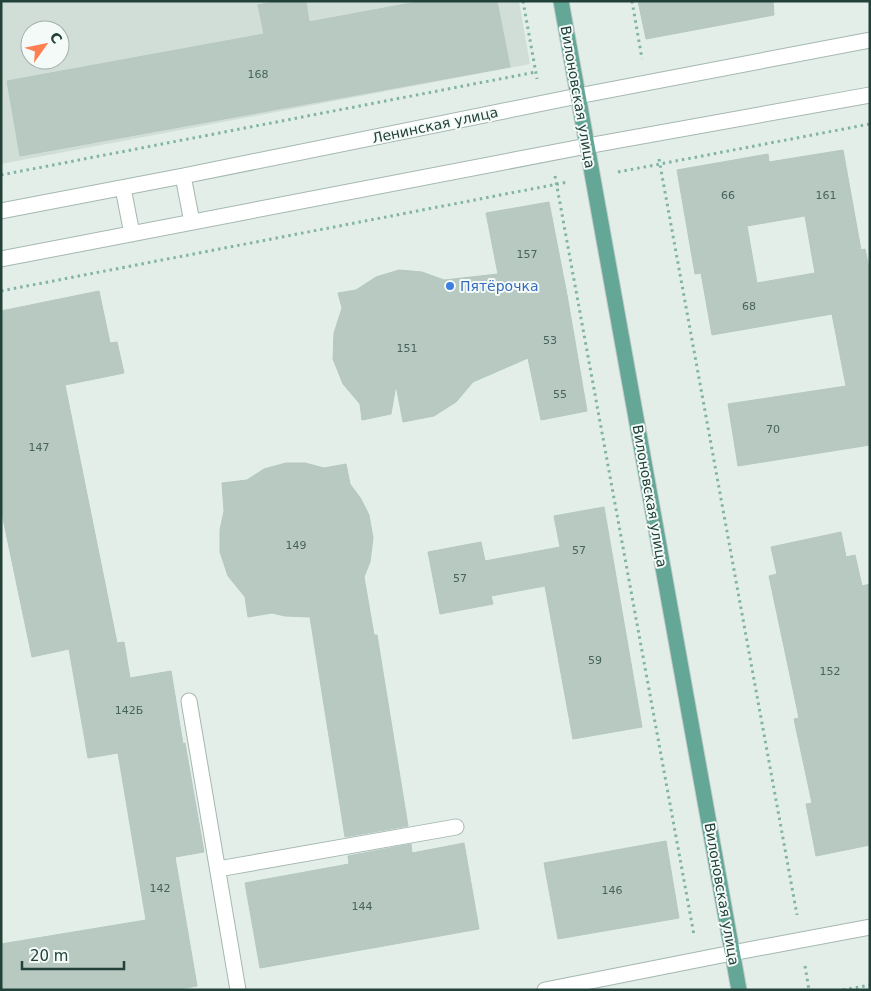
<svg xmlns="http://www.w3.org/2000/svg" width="871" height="991" viewBox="0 0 871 991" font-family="'DejaVu Sans',sans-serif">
	<rect width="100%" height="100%" fill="#e3eee9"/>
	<path fill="#d1ded8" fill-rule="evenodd" d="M1,1H519L530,64L1,164ZM30,30H60V60H30Z"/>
	<path fill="#b8c9c2" stroke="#b5c8c1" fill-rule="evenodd" d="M277,1H306L309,22L422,1H497L510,67L20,156L7,81L264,34L258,5Z
		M638,1H773L774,15L646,39Z
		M843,150L861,250L865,249L870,273V445L738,466L728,404L846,386L832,314L712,335L701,273L695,274L677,170L768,154L769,162ZM805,216L815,273L757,283L747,226Z
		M549,202L567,295L587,411L541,420L528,358L473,382L456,402L434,416L403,422L396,385L391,414L362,420L360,404L343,384L333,359L334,333L342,308L338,293L356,290L376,277L399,270L422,272L444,280L498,274L486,213Z
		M99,291L110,343L117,342L124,373L65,385L117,643L124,642L130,678L171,671L183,744L185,743L204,852L175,857L197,986L173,990H1V944L146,920L118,753L88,758L69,649L32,657L1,509V311Z
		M286,463H305L324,468L346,464L350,484L361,499L369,515L373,538L370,562L364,577L374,635H377L408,826L345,837L310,617L285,616L272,613L248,617L245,597L228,576L220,552V530L224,511L222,483L247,480L264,469Z
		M604,507L642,727L573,739L545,586L491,596L493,604L440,614L428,552L481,542L485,561L560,547L554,516Z
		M841,532L846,557L855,555L862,586L870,584V845L816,856L806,804L812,803L794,719L799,718L769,576L777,574L771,547Z
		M666,841L679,918L558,939L544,863Z
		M464,843L479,929L260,968L245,883L349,864L348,856L411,844L412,853Z"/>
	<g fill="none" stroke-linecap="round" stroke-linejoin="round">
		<defs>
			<path id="minor" d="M183,176L192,222
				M123,188L132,234
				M1,211L183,176L578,96L870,40
				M1,259L587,146L870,95
				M189,701L238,990
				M218,869L456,827
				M545,990L732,953L870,927"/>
			<path id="major" d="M561,1L739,990"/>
		</defs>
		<use href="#minor" stroke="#a5b7b1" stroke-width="17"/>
		<use href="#major" stroke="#c1cac8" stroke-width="17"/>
		<path stroke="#81b4a5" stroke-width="3" stroke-dasharray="2.5 4" stroke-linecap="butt" d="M523,1L537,79
			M632,1L642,59
			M659,159L797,915
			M618,172L870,124
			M1,175L536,72
			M555,176L694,935
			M1,291L568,182
			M805,966L809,990
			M843,990L870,985"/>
		<use href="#minor" stroke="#fff" stroke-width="15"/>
		<use href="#major" stroke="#64a797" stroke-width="15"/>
	</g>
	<circle fill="#3f7fe0" stroke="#f4faf7" stroke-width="2" cx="450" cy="286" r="5"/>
	<g text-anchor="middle" stroke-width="4" stroke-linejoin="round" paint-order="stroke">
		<g font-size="11" fill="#47635b">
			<text x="258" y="78">168</text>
			<text x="728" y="199">66</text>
			<text x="826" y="199">161</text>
			<text x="527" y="258">157</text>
			<text x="749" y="310">68</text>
			<text x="550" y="344">53</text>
			<text x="407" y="352">151</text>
			<text x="560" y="398">55</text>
			<text x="773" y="433">70</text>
			<text x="39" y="451">147</text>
			<text x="296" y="549">149</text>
			<text x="579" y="554">57</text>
			<text x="460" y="582">57</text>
			<text x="595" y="664">59</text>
			<text x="830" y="675">152</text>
			<text x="129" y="714">142Б</text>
			<text x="160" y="892">142</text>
			<text x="612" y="894">146</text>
			<text x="362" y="910">144</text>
		</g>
		<g font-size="14" fill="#214139" stroke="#f4faf7">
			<text transform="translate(578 97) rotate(80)" y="5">Вилоновская улица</text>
			<text transform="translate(435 125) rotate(-12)" y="5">Ленинская улица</text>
			<text transform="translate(650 496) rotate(80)" y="5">Вилоновская улица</text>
			<text transform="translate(722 894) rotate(80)" y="5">Вилоновская улица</text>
		</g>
		<g font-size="14" fill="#366cbe" stroke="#f4faf7" text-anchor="start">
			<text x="460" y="291">Пятёрочка</text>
		</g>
	</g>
	<rect width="871" height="991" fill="none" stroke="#214139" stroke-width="5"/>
	<g transform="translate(45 45) rotate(57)"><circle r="24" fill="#f4faf7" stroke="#a0b0ab"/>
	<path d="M0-4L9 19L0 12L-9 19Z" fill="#fd7f52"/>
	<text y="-8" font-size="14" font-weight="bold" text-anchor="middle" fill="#214139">С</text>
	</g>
	<path d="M22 961v8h102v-8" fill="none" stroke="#214139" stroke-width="2.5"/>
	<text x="30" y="961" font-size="15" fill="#214139" stroke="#f4faf7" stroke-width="4" paint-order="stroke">20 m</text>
</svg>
